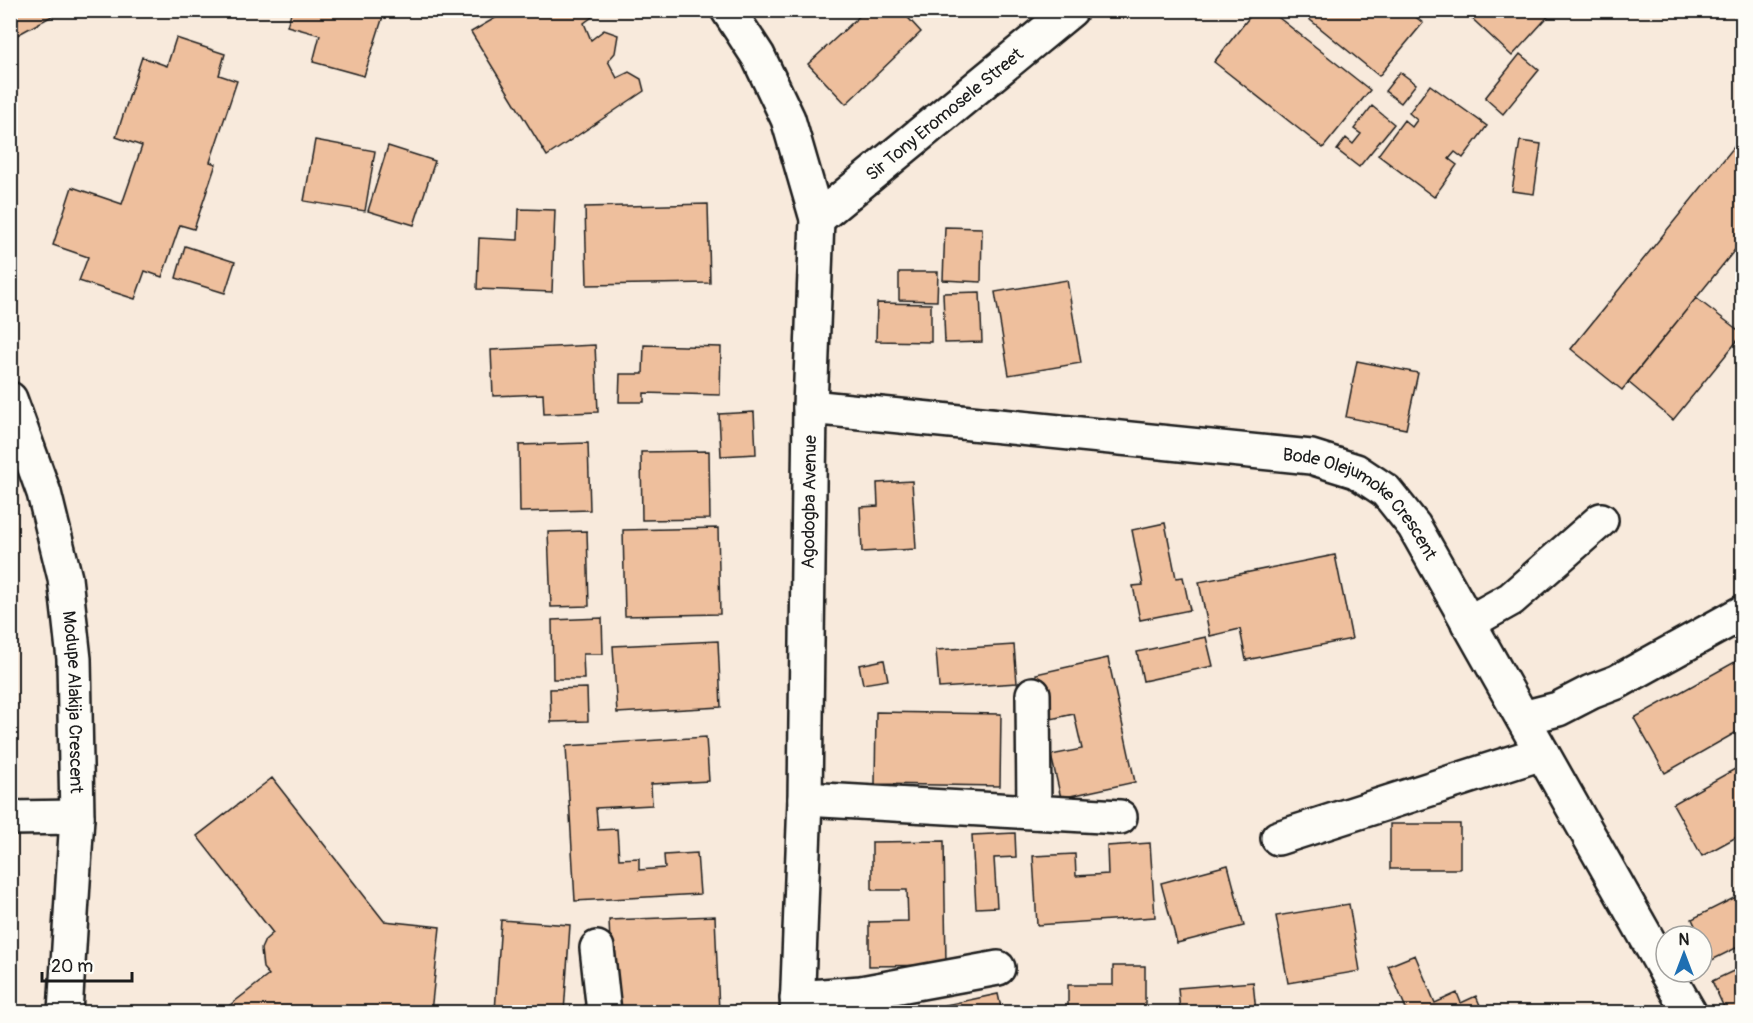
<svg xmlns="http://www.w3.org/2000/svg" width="1753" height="1023" viewBox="0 0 1753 1023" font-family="Pangolin,sans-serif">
	<rect width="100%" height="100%" fill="#f8eadc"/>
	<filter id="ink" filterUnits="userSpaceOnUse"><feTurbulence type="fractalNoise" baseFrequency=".0167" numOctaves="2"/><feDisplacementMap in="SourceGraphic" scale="12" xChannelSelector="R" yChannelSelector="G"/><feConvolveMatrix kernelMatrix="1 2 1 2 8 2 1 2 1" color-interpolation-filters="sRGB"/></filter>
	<g filter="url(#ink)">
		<path fill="#eebf9d" stroke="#1c1c1c" stroke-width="1.5" d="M10,10H52V16L10,39Z
			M292,10H385L364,76L313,62L320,35L287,26Z
			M509,10H596V14L584,23L591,40L604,30L618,35L615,53L608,61L617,78L629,72L641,79L644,91L547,156L471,32Z
			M866,10H901L921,32L846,104L808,64Z
			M1255,10H1269L1370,90L1323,148L1214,62Z
			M1298,10H1407L1423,23L1379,76Z
			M1463,10H1554L1512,56Z
			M176,38L225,54L219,75L237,81L210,162L216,164L194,229L180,225L162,277L145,271L135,299L79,281L88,257L53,245L72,187L122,204L142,146L116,137L142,57L167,66Z
			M1520,54L1539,70L1503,114L1485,98Z
			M1400,72L1416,84L1401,103L1385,91Z
			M1430,85L1487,126L1463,158L1455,152L1449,159L1457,165L1434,197L1378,155L1404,120L1412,127L1417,120L1409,113Z
			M1372,106L1394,124L1359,167L1337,150L1346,138L1353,144L1361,134L1354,129Z
			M1742,137V241L1622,390L1571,349Z
			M315,140L375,151L365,211L304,201Z
			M1520,141L1541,144L1534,194L1512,191Z
			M388,146L435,161L414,225L368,211Z
			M708,204L710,283L587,285L585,207Z
			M519,209L555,210L552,292L477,289L479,238L518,240Z
			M945,227L982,228L981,282L943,280Z
			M185,246L235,262L225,293L176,278Z
			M899,272H938L937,301L899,300Z
			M1067,280L1081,363L1009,375L995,292Z
			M980,292L982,342L945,343L943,293Z
			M1696,298L1742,333V335L1673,420L1628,382Z
			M877,303L931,304V342L876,341Z
			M595,345L598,412L544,414L543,394L493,396L491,350Z
			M644,345L721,347L720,395L644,393V402H619L620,374H643Z
			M1357,361L1418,373L1406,429L1346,417Z
			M754,412L756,454L721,456L719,414Z
			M588,443L590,510L520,512L519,445Z
			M709,451L710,519L642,520L641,452Z
			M912,481L916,549L862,552L860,507L878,506L877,483Z
			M1165,523L1176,578L1183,577L1190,610L1140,620L1133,586L1143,585L1132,530Z
			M718,528L720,614L625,616L623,530Z
			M587,531L589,606L551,607L548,532Z
			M1335,555L1352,639L1246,660L1240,629L1210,636L1199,582Z
			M602,618L603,654H583L584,679H553L552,620Z
			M1206,637L1213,666L1143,681L1137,652Z
			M718,641L721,707L617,713L613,646Z
			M1014,645L1017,683L939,688L936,650Z
			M1108,658L1135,782L1061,798L1051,755L1082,749L1074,714L1046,720L1036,674Z
			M1742,658V729L1665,773L1634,718Z
			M884,660L888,680L863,684L859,665Z
			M587,688L588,721L551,722L550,689Z
			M876,712L1001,714L1000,786L875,784Z
			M706,737L709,781L651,784L652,805L596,808L598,830L617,829L619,859L639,858V870L665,868L664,855L697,853L700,894L575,901L566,746Z
			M1742,765V834L1702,856L1673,804Z
			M272,778L384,921L440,927L431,1012H221L269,975L263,968L261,949L265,940L273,933L197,836Z
			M1390,824H1460V869H1390Z
			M1015,833L1016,857L994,858L997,907L976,908L972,835Z
			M944,841L946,965L869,966V922L908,921L907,890H872V842Z
			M1150,843L1155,917L1037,925L1033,856L1075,854L1076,876L1108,874L1107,846Z
			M1228,865L1244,926L1177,943L1161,883Z
			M1742,894V945L1712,960L1702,936H1700L1692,919Z
			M1349,904L1360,971L1288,983L1276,916Z
			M715,916L719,1012H613L609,920Z
			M501,920L570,925L564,1012H495Z
			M1415,955L1435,1003L1457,993L1461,1003L1476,996L1483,1012H1403L1407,1011L1388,966Z
			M1113,966H1145V1012H1068V985H1113Z
			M1742,967V1012H1726L1712,981Z
			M1253,982L1256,1012H1180L1178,988Z
			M998,994L1002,1012H943L941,1006Z"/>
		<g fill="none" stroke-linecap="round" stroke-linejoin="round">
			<defs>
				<g id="minor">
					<path d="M728,10L758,56L788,119L817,219L810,407L805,799L797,1012"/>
					<path id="s1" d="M817,219L1071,10"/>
					<path id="s2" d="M10,399L44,493L65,578L74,659L77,817L65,1012"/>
					<path id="s3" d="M810,407L1311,457L1356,471L1386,491L1414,526L1666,972"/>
					<path d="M1468,623L1511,599L1601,520"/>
					<path d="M1033,694L1034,812"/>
					<path d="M1523,718L1558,709L1591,692L1617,682L1742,613"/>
					<path d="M805,799L1120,817"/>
					<path d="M10,818L77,817"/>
					<path d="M1278,838L1542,753"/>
					<path d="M597,948L604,1012"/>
					<path d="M1666,972L1689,1012"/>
					<path d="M797,998L861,993L998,968"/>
				</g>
			</defs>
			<use href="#minor" stroke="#1c1c1c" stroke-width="38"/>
			<use href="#minor" stroke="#fdfcf7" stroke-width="33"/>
		</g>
	</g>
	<g text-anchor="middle" stroke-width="5" stroke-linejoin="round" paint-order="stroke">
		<g font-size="18" fill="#1c1c1c" stroke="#fdfcf7">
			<text dy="6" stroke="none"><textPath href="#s1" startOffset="165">Sir Tony Eromosele Street</textPath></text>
			<text transform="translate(809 502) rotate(-89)" y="6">Agodogba Avenue</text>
			<text dy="6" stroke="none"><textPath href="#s3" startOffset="572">Bode Olejumoke Crescent</textPath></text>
			<text dy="6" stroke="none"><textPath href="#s2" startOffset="312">Modupe Alakija Crescent</textPath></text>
		</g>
	</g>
	<rect width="1753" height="1023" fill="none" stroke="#fdfcf7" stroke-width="36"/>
	<rect x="18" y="18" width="1717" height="987" fill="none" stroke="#1c1c1c" stroke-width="2" filter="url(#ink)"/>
	<g transform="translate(1684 954)"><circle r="28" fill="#fdfcf7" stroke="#a3a29f" stroke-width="1.5"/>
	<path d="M0-4.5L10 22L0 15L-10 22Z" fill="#1f6fb2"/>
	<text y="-9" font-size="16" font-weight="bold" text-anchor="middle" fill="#1c1c1c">N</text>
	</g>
	<path d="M42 972v9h90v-9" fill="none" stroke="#1c1c1c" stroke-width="3"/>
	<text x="51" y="972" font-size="18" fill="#1c1c1c" stroke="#fdfcf7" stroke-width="4.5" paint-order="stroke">20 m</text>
</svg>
